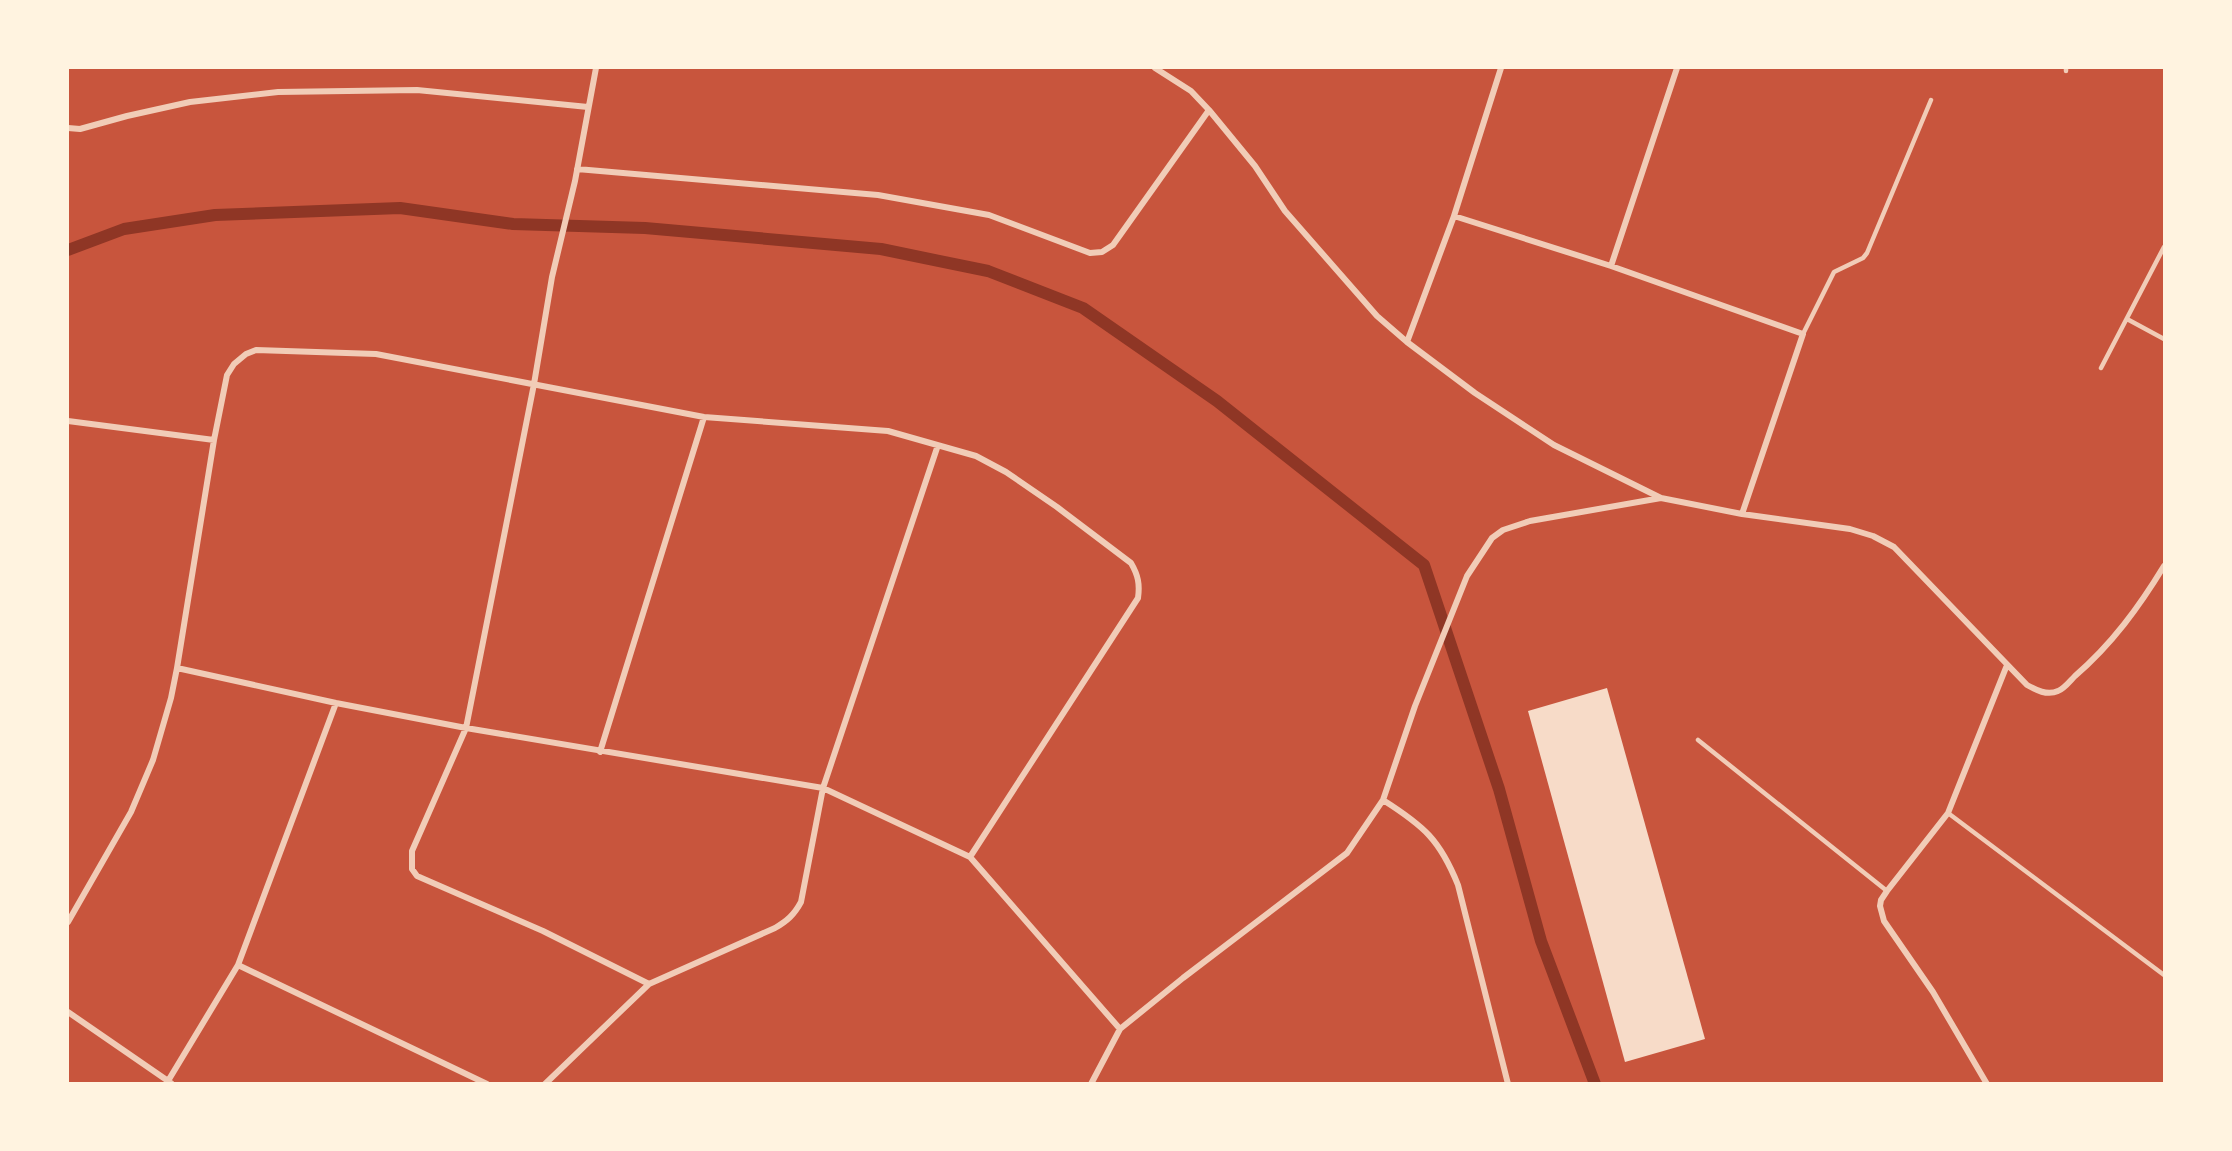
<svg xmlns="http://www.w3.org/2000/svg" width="2232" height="1151" viewBox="0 0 2232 1151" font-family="'Varela Round',sans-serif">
	<rect width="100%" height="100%" fill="#c8553d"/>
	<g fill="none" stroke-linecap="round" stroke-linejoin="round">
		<path stroke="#8f3625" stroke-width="12" d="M68,250L124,229L215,215L400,208L513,224L645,228L881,249L988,271L1083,308L1217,401L1424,565L1499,789L1541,941L1595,1084"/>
	</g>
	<path fill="#f7dbc8" d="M1607,688L1705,1039L1625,1062L1528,711Z"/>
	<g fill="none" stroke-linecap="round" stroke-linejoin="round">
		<path stroke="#f1ccb7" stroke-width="4.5" d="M2066,71V68
			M2127,319L2164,339
			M1803,334L1834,272L1863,258L1867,253L1931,100
			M2101,368L2164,247
			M1698,740L1887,891
			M1948,813L2164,975"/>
		<path stroke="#f1ccb7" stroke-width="6" d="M596,68L575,181L552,277L534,384L466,728L412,851V869L417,876L543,931L649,984
			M1155,68L1191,91L1209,110L1255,166L1285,211L1377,316L1407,342
			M1501,68L1454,216L1407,342L1475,393L1554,445L1661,498
			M68,128L80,129L127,116L190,102L278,92L417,90L588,107
			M577,169L878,195L989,215L1090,253L1102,252L1113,245L1209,110
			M1454,216L1611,266L1803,334L1742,514
			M1611,266L1677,68
			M68,421L214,440
			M177,668L336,703L466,728L823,788L970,857
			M600,752L704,417
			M1383,800C1424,826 1440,840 1458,885L1508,1084
			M68,922L131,812L153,760L171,698L177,668L214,440L227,375L234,364L246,354L256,350L376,354L704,417L888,431L976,456L1006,472L1057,507L1131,563C1138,575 1140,584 1138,598L970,857L1120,1029
			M238,965L487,1084
			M68,1012L171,1083
			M168,1081L238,965L336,703
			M545,1084L649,984L775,928C787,921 794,915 801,902L823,788L938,445
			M1091,1084L1120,1029L1183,978L1347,853L1383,800L1415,706L1467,576L1492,538L1503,530L1530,521L1661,498L1742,514L1850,529L1873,536L1894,547L2027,685C2036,690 2047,696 2058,691C2064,689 2070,681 2075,676C2112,644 2139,607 2164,566
			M1987,1084L1933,992L1884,921L1880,906L1881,900L1887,891L1948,813L2007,665"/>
	</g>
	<rect width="2232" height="1151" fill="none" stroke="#fff3e0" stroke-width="138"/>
</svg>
